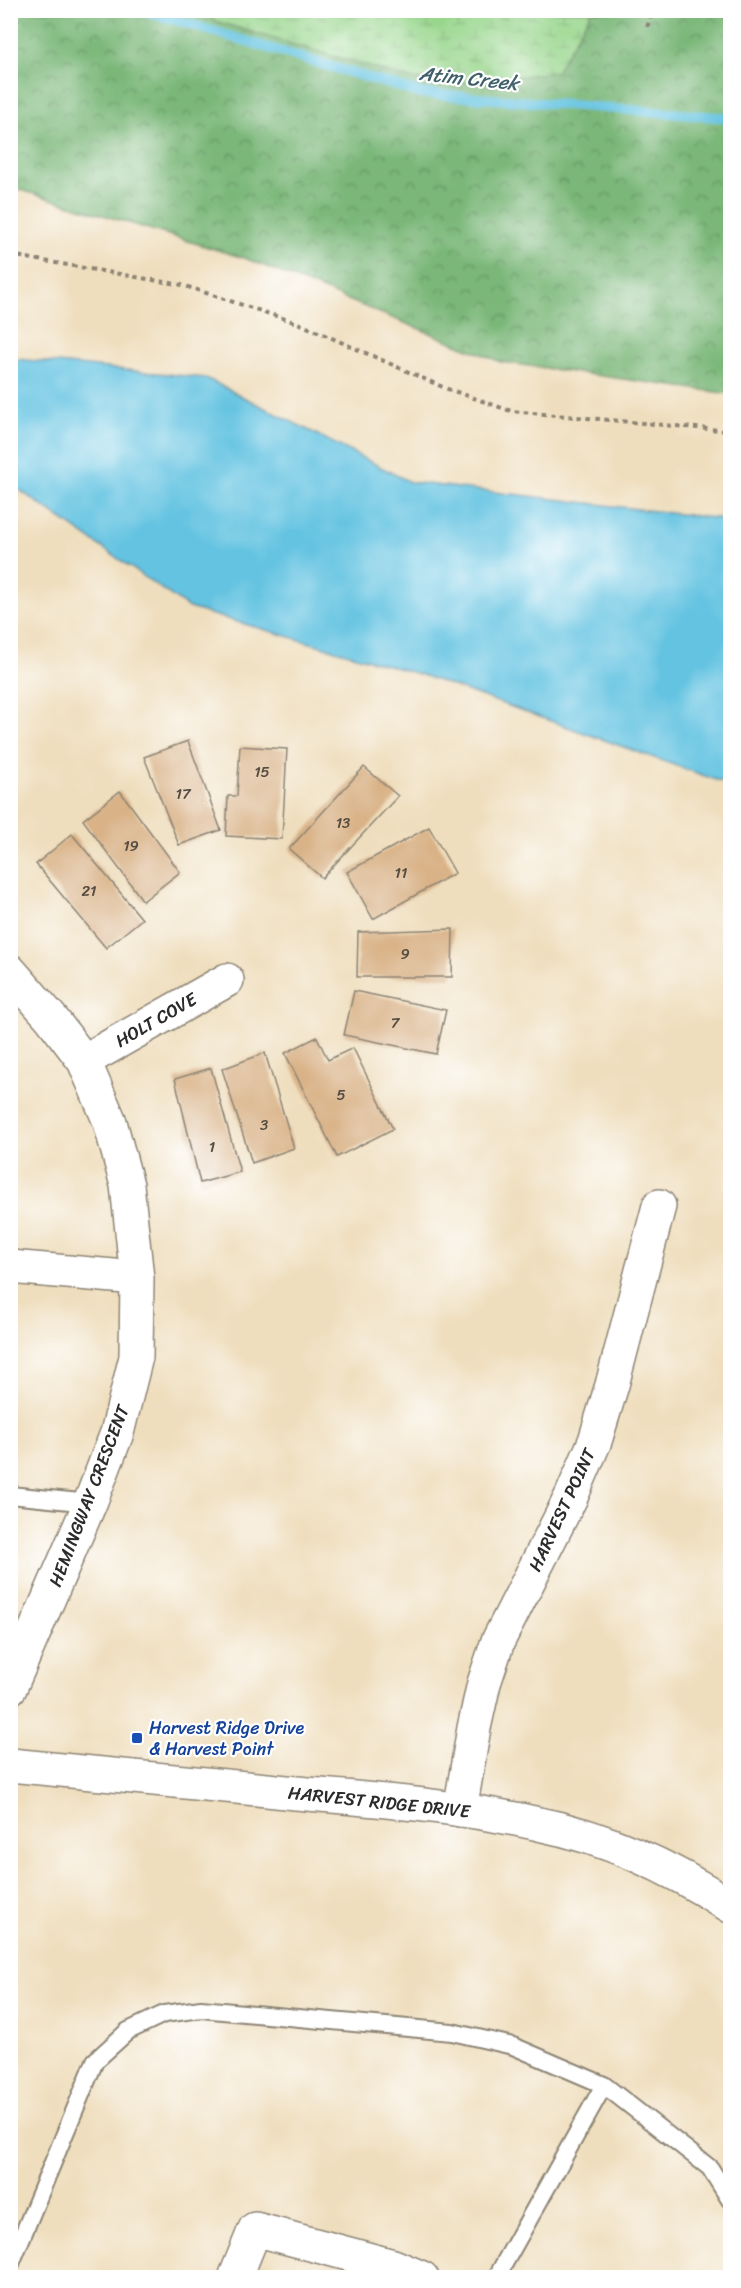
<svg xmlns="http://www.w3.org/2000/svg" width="741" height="2288" viewBox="0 0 741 2288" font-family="Sriracha,sans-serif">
	<defs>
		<pattern id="forest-crowns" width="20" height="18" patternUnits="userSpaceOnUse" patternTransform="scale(1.5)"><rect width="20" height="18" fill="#7ab778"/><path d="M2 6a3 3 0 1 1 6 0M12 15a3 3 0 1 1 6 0" fill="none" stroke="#649563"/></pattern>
		<pattern id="wetland-marsh" width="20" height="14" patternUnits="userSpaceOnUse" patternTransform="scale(1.5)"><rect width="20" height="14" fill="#98d68c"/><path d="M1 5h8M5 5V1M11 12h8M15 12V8" fill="none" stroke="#83b879"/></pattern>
	</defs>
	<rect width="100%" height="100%" fill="#fff"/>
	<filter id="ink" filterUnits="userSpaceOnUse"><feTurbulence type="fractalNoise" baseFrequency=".0167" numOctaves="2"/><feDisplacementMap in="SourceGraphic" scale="12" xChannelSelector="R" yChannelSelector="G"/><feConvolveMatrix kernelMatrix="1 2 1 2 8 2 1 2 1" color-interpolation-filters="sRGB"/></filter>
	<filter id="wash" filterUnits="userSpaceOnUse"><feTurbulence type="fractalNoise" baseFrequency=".008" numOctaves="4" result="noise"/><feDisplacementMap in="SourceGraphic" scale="24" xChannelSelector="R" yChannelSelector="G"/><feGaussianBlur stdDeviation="1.35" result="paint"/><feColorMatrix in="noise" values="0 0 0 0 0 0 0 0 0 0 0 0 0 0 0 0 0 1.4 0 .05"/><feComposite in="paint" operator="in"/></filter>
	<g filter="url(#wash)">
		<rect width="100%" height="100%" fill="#efdebd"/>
		<path fill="url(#forest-crowns)" stroke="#527152" stroke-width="1.5" d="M10,11H730V394L501,362L247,259L11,187Z"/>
		<path fill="url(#wetland-marsh)" stroke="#62805c" stroke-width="1.5" d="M203,11H592L556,72L469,82L411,79L215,21Z"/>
		<path fill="#63c3e1" stroke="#477786" stroke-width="1.5" d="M17,359L206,378L410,482L730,520V785L422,675L189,608L11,484V398Z"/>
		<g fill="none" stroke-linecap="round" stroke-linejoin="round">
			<path stroke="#63c3e1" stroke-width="10" d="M142,10L419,93L730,118"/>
		</g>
		<g id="blocks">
			<path fill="#d9b287" d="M188,741L221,830L179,845L144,757Z
				M240,746L287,749L282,839L226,836L228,796H237Z
				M364,767L398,796L322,878L289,849Z
				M120,791L180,872L143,901L83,820Z
				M429,827L455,873L373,919L347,872Z
				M72,834L142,919L106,948L36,864Z
				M453,929L452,977H357L358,932Z
				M354,991L446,1010L436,1054L344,1035Z
				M317,1037L328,1060L353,1048L393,1129L337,1157L285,1053Z
				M265,1053L294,1148L252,1163L222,1069Z
				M211,1068L240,1172L200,1183L175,1079Z"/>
		</g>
	</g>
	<g filter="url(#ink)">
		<use href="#blocks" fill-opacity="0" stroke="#8d8474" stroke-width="1.5"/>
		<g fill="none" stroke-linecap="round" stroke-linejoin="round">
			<defs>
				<path id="service" d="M10,1495L90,1503
					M10,2266L95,2061L128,2031L164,2014L201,2009L452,2032L513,2046L604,2085L710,2168L730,2200
					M496,2278L604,2085"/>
				<path id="minor" d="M10,971L52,1019L84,1061L110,1122L127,1185L137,1278L136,1357L117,1433L90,1503L10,1688
					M84,1061L227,980
					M10,1267L137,1278
					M460,1810L474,1728L484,1683L498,1641L571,1497L595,1441L612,1385L659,1206
					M235,2278L255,2229L393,2266L422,2278"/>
				<path id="tertiary" d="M10,1765C106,1774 201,1783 296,1793C377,1800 460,1806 539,1824C608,1838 672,1868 730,1906"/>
			</defs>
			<use href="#service" stroke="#8d8474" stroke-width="20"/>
			<use href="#minor" stroke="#8d8474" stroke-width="36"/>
			<use href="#tertiary" stroke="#8d8474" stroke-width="36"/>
			<path stroke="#8d8474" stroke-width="4" stroke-dasharray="4.5 4.5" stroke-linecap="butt" d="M717,10L730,23
				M647,27L654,10
				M10,255L182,285L300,324L445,388L511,411L730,431"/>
			<use href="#service" stroke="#fff" stroke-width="16"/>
			<use href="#minor" stroke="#fff" stroke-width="33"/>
			<use href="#tertiary" stroke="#fff" stroke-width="33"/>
		</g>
	</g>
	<rect fill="#1a4fb4" stroke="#fff" stroke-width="2" x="131" y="1732" width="12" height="12" rx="3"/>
	<g text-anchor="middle" stroke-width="4.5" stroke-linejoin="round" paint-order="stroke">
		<g font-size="15" fill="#564d42">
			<text x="262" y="777">15</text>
			<text x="183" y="799">17</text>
			<text x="343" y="828">13</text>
			<text x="131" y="851">19</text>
			<text x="401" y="878">11</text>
			<text x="89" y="896">21</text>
			<text x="405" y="959">9</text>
			<text x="395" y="1028">7</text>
			<text x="341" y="1100">5</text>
			<text x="264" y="1130">3</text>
			<text x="212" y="1152">1</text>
		</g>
		<g font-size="18" fill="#2b2b2b" stroke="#fff">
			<text transform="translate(156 1020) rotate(-30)" y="6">HOLT COVE</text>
			<text transform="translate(89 1496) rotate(-69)" y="6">HEMINGWAY CRESCENT</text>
			<text transform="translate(562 1510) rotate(-65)" y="6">HARVEST POINT</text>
			<text transform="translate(379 1802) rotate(6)" y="6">HARVEST RIDGE DRIVE</text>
		</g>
		<g font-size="18" fill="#164399" stroke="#fff" text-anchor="start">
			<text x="149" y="1734">Harvest Ridge Drive<tspan x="149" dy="21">&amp; Harvest Point</tspan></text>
		</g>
		<g font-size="20" font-style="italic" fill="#3f606b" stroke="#fff">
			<text transform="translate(469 78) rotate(6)" y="7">Atim Creek</text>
		</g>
	</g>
	<rect width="741" height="2288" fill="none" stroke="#fff" stroke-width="36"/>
</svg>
